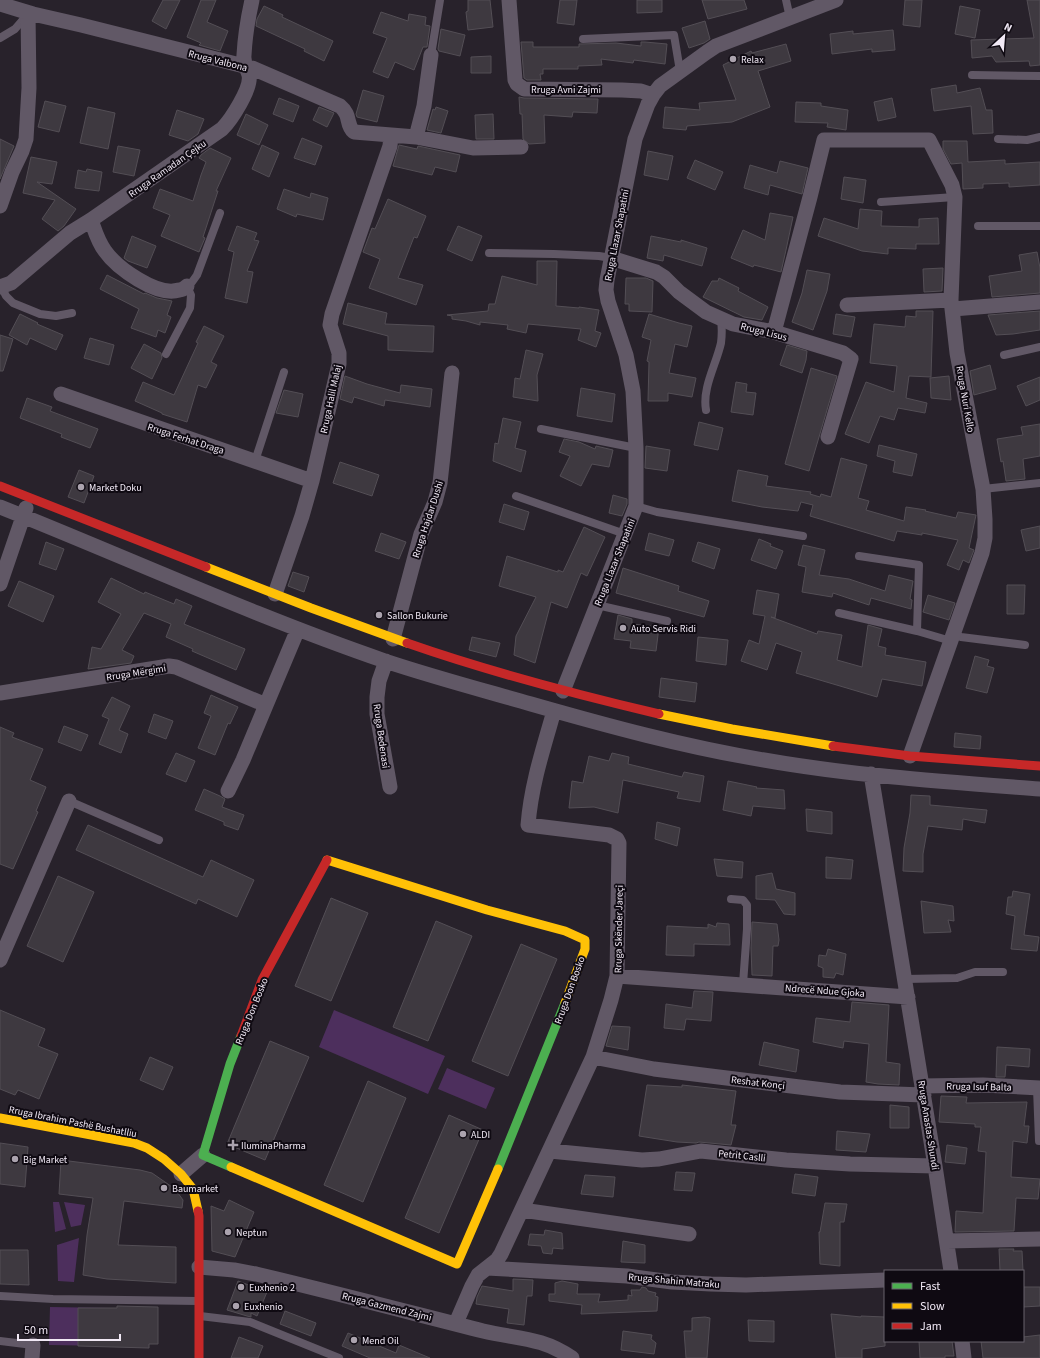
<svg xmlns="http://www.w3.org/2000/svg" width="1040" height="1358" viewBox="0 0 1040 1358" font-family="'Source Sans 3',sans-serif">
	<rect width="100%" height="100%" fill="#28222b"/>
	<path fill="#4d2f5d" d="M334,1010L445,1056L428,1094L319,1047Z
		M447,1068L495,1088L486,1109L438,1089Z
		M53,1202H59L66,1229L55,1232Z
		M64,1202L85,1205L81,1225L71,1227Z
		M79,1238L74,1282L58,1281L57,1245Z
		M50,1307L112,1308V1346L49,1345Z"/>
	<path fill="#3e3940" stroke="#534e55" d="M163,0H180L166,29L152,21Z
		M201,0H216L207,22L228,31L220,51L199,45L201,43L187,37Z
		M468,0H490L493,27L468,30L466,12L468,11Z
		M560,0H577L574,25L557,23Z
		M637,0H662V12L637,13Z
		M702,0H744L747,9L708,19Z
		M905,0H922L920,27L903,25Z
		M1027,0H1040V65L1030,66L1029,61L996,62L992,56L972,58L971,40L1034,38Z
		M264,6L283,15L282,17L333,41L324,61L304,51L305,49L256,26L257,19Z
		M960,6L980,10L975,38L955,34Z
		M381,12L408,21L409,14L426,17L425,25L430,26L427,47H423L414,70L395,62L388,78L373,72L387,38L373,33Z
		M705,21L710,39L704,43L689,48L682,28Z
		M441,29L465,35L460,56L439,51L438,49Z
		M893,30L895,50L872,52V49L832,54L830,34L853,31V34Z
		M521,42H533V47H579V44L616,43L641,46V42H645L667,44L665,64L634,60L633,63L601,59L602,65L578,66V69H543V74H540L541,80H527L524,78Z
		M786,44L791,61L758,71L770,107L732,122L687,126L686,130L663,128L665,107L700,110L699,103L736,100L723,65L751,51L752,53Z
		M491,56V73H471V57Z
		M956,85L957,93L980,88L986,110H992L993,133L973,134L971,106L934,111L931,89Z
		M363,90L384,96L377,122L357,117L356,114Z
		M519,97L524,98L598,99L597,113L573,112L572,117L544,115L545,143L529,144L523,139L522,114H520Z
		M279,98L299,106L293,122L273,114Z
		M892,98L896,117L878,121L874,102Z
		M45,101L66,106L59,132L38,127Z
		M796,102L821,103V106L848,110L846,130L827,127L828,123L795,122Z
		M88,107L115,113L108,149L80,143Z
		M319,107L334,113L327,127L313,120Z
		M436,107L448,111L441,133L427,130L433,109L435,110Z
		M177,110L204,119L198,134L188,141L169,135Z
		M246,114L268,125L259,145L237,135Z
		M493,114L494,139H476L475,115Z
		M302,138L322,146L315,165L294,158Z
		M0,139L14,146L0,179Z
		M943,141H967L968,162L1005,160V164L1040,162V185L1009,187V183L983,184V188L963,189L962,163L951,164L943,149Z
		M262,145L279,153L269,177L252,169Z
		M399,145L417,149L418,146L460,155L456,172L435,167L432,175L393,166Z
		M118,146L140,150L134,176L113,172Z
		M210,148L231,158L216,191H218L203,237L205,238L199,252L161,236L170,215L153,208L160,189L193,201L201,175L206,162L199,158L201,155Z
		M648,151L673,156L668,180L644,175Z
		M31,157L57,162L52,184L37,182L76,209L64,226L58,231L42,219L55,200L23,193Z
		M695,160L723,172L715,190L687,178Z
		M780,161L808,168L802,194L770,185L768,195L744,188L750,165L777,173Z
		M87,169L102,172L99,191L75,188L78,170L86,172Z
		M844,177L866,180L863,203L841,199Z
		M284,189L310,198L311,193L328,198L323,220L297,214L296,217L277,209Z
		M388,199L426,216L417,238L414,237L398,278L423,285L416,305L369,288L380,259L363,252L372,228L375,229Z
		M860,209L882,211L881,226L919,227V219L938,218L939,244H916V249L888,248V254L862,251L818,236L824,218L858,229Z
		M770,213L793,217L786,250L781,272L754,265L753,267L731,258L743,230L765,240Z
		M237,226L257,233L254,240L259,241L247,271L253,272L247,303L225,298L234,252L228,250Z
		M458,226L482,236L472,261L447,250Z
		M132,236L156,246L147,268L128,261L124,258Z
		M651,236L681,242V240L707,248L702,266L664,255L663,261L647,258Z
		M1037,252L1040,268V293L992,297L989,276L1022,271L1019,255Z
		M537,261H557L556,306L579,308V307L599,310L595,331L601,333L596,347L578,340L581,329L528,324L526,333L507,329L508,325L480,322V325L466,321L452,319V316L447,315L488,311L489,304H495L502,276L537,285Z
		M943,268L942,291L924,292L923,269Z
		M807,270L830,274L827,291L813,330L792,322L802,293Z
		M107,275L144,294L145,293L157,298L172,301L167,315L171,317L165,333L158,330L156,337L131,328L139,309L100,289Z
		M626,278H646L653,281L652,312L629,311V304H625Z
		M719,278L739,288L738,291L768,307L762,320L744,317L703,297L712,281H718Z
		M348,303L387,313L385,324L434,326L433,352L388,350V336L343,324Z
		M916,311H933L931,377L909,376L906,398L927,403L925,413L898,408L894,420L880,416L869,443L845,434L866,382L894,392L897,366L870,363L874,324L905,327L906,316L916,317Z
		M1040,311V330L1013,334L996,335L988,315Z
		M20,314L38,323L37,324L63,335L56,350L30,338L27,345L9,335Z
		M649,314L679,323L692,326L687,347L675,344L669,373L696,378L692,397L668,393V401H648L649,362L647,361L651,340L642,337Z
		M836,314L855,317L851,337L833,334Z
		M204,326L224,336L211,362L217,365L206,388L198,385L187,422L162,414V413L135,401L143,382L174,395L198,343L196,342Z
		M0,335L13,339L3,371H0Z
		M90,338L114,345L109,365L84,358Z
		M144,344L161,353L162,358L152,379L131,368Z
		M787,345L807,351L806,360L802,373L780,365Z
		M526,350L543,354L537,375L538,401L513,397L515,378L520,379Z
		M990,365L996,389L974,395L970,371Z
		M811,368L837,376L809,471L785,464Z
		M345,376L367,384L400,393L401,385L432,389L430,407L385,400L384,406L354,397L352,403L340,399Z
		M949,376L951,400L931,398L930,378Z
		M1040,377V400L1026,406L1017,386Z
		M736,382L747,384L746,392L756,393L753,415L731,412Z
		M581,388L615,394L612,422L577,416Z
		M284,390L303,394L298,417L276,413Z
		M27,398L52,407L50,411L98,429L90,448L61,437L62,434L20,418Z
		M503,418L521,422L515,448L526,451L521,472L493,461L495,443L498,444Z
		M699,422L723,428L718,450L694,445Z
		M1040,424V456L1023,459L1025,479L1006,481L1003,461L1001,462L997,439L1023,435L1021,427Z
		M564,439L579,442L595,449L596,446L613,450L609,467L592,464L581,486L560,476L570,456L559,452Z
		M879,445L917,454L912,476L893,472L895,461L877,456Z
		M646,446L670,450L667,471L645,468Z
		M841,458L867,465L858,498L869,501L866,510L904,521L906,507L926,510L925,511L956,518L958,512L976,515L969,548L974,550L969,563L963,560L959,570L947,565L958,540L922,533V535L897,531L894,541L810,516L813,505L801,502L798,511L762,507L732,501L738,470L768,476L766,486L811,492L810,494L820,497L821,494L831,497Z
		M340,462L379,475L372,496L333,483Z
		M79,470L94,476L84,503L68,497Z
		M613,495L627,499V504L622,516L609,513Z
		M504,504L529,512L524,530L499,522Z
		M1040,526V548L1026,551L1021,530Z
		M584,527L605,537L587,576L581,573L567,608L551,602L535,663L514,655L516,636L536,597L499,586L507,556L558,572V570L563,572Z
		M381,533L406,542L399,559L375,551Z
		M649,533L674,540L669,556L645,550Z
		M759,539L771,544L770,546L783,551L776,569L751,560Z
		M46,542L64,549L56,570L39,564Z
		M698,542L720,549L714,569L692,561Z
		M803,545L825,550L819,575L849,579L885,591L889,575L913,581L910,599L912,600L911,609L871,598L869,605L833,593L832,597L802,592L806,567L798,565Z
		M623,568L679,586L678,591L709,601L704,617L616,593Z
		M293,572L309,577L304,592L288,586Z
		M111,578L144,594L145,592L174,604L176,599L192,606L184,624L245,649L236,670L192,651L193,649L166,637L171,624L144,613L122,650L134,656L131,663L88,669L92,647L101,649L121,614L98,602Z
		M19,581L54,596L43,622L8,606Z
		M1007,585H1025L1024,614H1007Z
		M757,590L779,594L775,618L771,617L817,634L818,631L842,635L837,660L862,667L868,625L882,629L878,646L886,648L885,655L926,662L922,686L882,679L877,697L840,686L796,673L802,652L776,643L767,670L741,661L749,640L759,644L765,616L753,614Z
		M928,595L955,603L949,620L923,612Z
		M618,615L632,619V624L659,627L656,651L630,648L631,641L614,639Z
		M472,637L500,643L496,657L469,650Z
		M698,637L728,640L726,665L696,661Z
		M975,656L989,660L987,666L994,668L987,693L966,688Z
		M661,678L697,683L695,702L659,697Z
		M211,695L238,707L230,724L228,723L215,755L198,748L211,716L204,713Z
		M112,697L130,706L119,730L128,734L121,753L99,744L109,719L102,716Z
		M154,714L173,721L166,739L148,732Z
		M64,726L88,735L81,751L58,742Z
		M0,727L14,733L12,737L43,749L30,780L46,787L36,811L38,812L13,869L0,864Z
		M955,733L981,736L980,749L954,747Z
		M176,753L195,761L186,782L166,774Z
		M612,753L629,757L628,764L682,777L684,772L704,776L700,802L677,798L679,792L623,780L618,813L594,807L569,808L572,781L583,783L589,756L609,761Z
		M728,781L757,787L756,788L784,790L785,809L753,806L751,816L723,810Z
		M204,789L220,796L225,799L222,807L244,815L238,830L224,825V822L195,810Z
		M911,795L930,796V805L987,810L985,823L963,819L962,830L928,826L923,854V872L903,871L904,848L910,813Z
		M806,809L832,812V834L807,831Z
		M657,822L680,828L677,846L655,839Z
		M88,825L203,877L211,860L254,880L237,917L198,899L196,904L76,850Z
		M826,857L853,860L851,879L826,878Z
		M714,859L743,862L742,878L717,876Z
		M772,873L776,889L795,893V915L784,914L775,900L756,899V876Z
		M58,876L94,892L63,962L27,946Z
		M1013,891L1030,894L1024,935L1039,937L1037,951L1011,949L1015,916L1006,914L1008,897H1012Z
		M331,898L368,913L331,1001L295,986Z
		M921,901L953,906L954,921L948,920L951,932L924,933Z
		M436,921L472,936L428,1041L393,1027Z
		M752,922L777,924L779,940L778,946H773L772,976L752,975L751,948Z
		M717,923L729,924L730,945L694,944V956L666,955L667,926L708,928V924L716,927Z
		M521,944L557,959L508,1076L472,1061Z
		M828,949L846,954L843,975L836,973L834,978L823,977V968L818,966L819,955L826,956Z
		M694,991L713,992L711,1021L686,1019L684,1030L664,1028L666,1004L692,1008Z
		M852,1002L889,1005L886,1062L900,1064L899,1085L878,1084L866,1082L869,1044L844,1041L843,1048L813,1042L816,1018L850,1022Z
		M0,1010L45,1029L38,1046L58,1054L39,1099L18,1090L15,1095L0,1089Z
		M612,1026L630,1027L628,1050L606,1046Z
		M270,1041L309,1057L265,1160L227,1144Z
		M764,1042L799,1050L796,1072L759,1065Z
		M997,1047L1030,1049L1029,1067L1006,1065L1005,1077H996Z
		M150,1057L173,1067L163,1090L140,1080Z
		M368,1081L406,1098L363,1202L324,1185Z
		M647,1085L682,1087V1085L736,1091L731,1125H736L731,1145L699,1142L696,1143L677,1142L639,1136Z
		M941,1096L967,1097L966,1103L1027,1102L1024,1126H1029L1027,1143L1013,1141L1011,1177L1040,1179L1038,1199L1016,1198L1014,1231L955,1232L956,1211L983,1213L986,1152L978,1151L981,1127H975V1124L939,1122Z
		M890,1105L909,1107V1128H890Z
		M449,1115L483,1130L439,1233L405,1218Z
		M837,1131L870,1134L866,1152L836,1150Z
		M0,1143L28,1147L25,1187L0,1184Z
		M947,1145L967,1148L965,1164L945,1162Z
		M61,1160L140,1170L152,1173L175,1189L183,1200L182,1208L124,1201L118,1245L176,1247V1283L107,1279L83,1275L87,1235L93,1198L59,1194Z
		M676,1172L695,1173L692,1191L674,1190Z
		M795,1174L818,1177L815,1196L792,1193Z
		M585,1175L615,1177L613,1197L581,1194Z
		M229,1200L254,1212L235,1257L212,1251L211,1206L224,1211Z
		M825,1203L847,1204L844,1222H840V1266L820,1264L819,1232H820Z
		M545,1230L562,1233L563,1249L553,1248L552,1254L543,1253L541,1246L528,1245L530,1234L544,1235Z
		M623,1241L645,1245V1263L621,1262Z
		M999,1249H1014L1013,1251H1022L1023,1271H1000Z
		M0,1250H28L29,1285L0,1284Z
		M513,1279L533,1280L532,1296H527L524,1325L507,1323L509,1309L476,1304L477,1297L482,1286L513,1291Z
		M238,1281L267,1292L257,1316L251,1313V1317L247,1316L227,1310Z
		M562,1281L578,1284L577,1294H600L598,1302L628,1300V1295L632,1296L631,1290H640L642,1287L646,1288L648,1291L656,1293L655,1296L658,1297L657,1311L581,1314L582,1305L549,1301V1294H555V1283Z
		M1023,1287H1040V1306L1023,1307Z
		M117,1306L158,1307V1344H149V1348L78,1346V1308H117Z
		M285,1311L316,1323L311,1336L280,1324Z
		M831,1314L861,1317V1316L885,1317V1346L862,1349V1358H836Z
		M705,1317L710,1318L707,1358H686L684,1331H692V1318Z
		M748,1320L774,1321V1342L749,1341Z
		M623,1331L652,1335L651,1339L656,1343L654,1354L621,1350Z
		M348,1333L396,1353L399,1345L430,1358H370L342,1346Z
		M1040,1335V1358H983L981,1341H1023V1337Z
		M239,1337L263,1346L258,1358H231Z
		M919,1341H952L954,1356H945V1358H920Z"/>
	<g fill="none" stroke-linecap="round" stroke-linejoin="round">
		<path stroke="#615866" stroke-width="8" d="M786,0L790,18
			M0,38L15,29L27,15
			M583,39L674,35L680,71
			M431,55L440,0
			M972,75L1040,76
			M998,139L1027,140L1040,137
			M881,202L955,197
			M978,226H1040
			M489,253L554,254L599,256L611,258
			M1,286L6,296L13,303L40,314L56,316L72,313
			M166,354L190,308L191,295L187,286L192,282L197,275L220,213
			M1004,355L1040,347
			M706,410C702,388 716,365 721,343C722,335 722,327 721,319
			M541,429L636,448
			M255,461L284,372
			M983,489L1040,483
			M516,496L625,534
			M636,506L657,512L803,536
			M859,556L919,565L917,631
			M597,605L667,621
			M839,613L917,631L951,641
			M953,634L961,637L1025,645
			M69,801L159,840
			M731,899L743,900L747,905V929L743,984
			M905,979L957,978L975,972H1003
			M1037,1088L1039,1141
			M0,1296L53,1299L198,1301
			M200,1316L250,1322L339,1358
			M0,1341L33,1345"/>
		<path stroke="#615866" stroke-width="15" d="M509,0L515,80L517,84L524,89L622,90L641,91L653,95
			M0,4L33,14L81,25L252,68L340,106C352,116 345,124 354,132L416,137L473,148L521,147
			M416,137L424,106L431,55
			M0,206L12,172L22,151L26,139L29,88L28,13
			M91,220C95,231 98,242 105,251C117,268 157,297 179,290C182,290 185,288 187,286
			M611,258L656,272L664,277L679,292L706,312L733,324L774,332L843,353L851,359L828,437
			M0,287L11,283L70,233L91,220L222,129C231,120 252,88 249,75C247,68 243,63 244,55C245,36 248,18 252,0
			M847,305L951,300
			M953,309L1040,302
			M774,332L810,197L824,140H929L952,185L955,197L951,300L957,353L983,489L985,519V538L982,553L910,756
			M61,394L312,481
			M0,507C128,558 254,616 385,661C433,677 482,690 531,704C608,726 685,747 764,760C855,776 948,782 1040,789
			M0,584L26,508
			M275,594L302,516L312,481L339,364V353L330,325L332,314L390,146L391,135
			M393,639L421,534L435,502L440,483L452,373
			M386,661L379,681L377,697V714L390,787
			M563,691L636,506V448L633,391L626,355L608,301L606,290L607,280L635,139L648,104L653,95L660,86L707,52L716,46L836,0
			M0,693L169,666L176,667L266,705L298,629
			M871,774L935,1166L951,1271
			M228,791L243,760L266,705
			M0,960L69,801
			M617,976L908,997
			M593,1057L654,1069L840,1092L924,1095
			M922,1086L983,1085L1040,1088
			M550,1151L642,1160L659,1159L701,1151L786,1160L850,1164L935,1166
			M181,1174L203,1155
			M522,1210L689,1234
			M947,1241L1040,1239
			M199,1267L234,1270L256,1274C332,1292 408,1312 483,1331C517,1339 542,1337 572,1358
			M487,1268L627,1276L672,1282L711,1284L746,1285L885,1280
			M456,1323L472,1286L478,1275L497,1260L501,1254L593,1057L611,1000L617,976L619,843L617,839L609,835L528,825C531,786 543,749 554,711
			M962,1341L964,1358
			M32,1358L33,1345"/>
		<path stroke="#4caf50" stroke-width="9" d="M231,1167L203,1155L230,1064L241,1036
			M498,1169L565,1003"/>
		<path stroke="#ffc107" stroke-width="9" d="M206,567L311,608L407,643
			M659,714L732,729L833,746
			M327,860L487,910L565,931L585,940V949L565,1003
			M0,1118L134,1143L147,1148L164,1159L181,1174L193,1189L198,1211
			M231,1167L457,1264L498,1169"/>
		<path stroke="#c62828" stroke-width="9" d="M0,486L206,567
			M407,643C490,672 574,694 659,714
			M833,746L910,756L1040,766
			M241,1036L262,980L327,860
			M198,1211L199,1216V1358"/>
	</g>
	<g fill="#aba3ae" stroke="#0f0a12" stroke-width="1.5">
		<circle cx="733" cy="59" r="4"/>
		<circle cx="81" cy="487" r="4"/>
		<circle cx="379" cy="615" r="4"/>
		<circle cx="623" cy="628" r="4"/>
		<circle cx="463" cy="1134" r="4"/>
		<path d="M231 1139h4v4h4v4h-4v4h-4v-4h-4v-4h4z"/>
		<circle cx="15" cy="1159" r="4"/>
		<circle cx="164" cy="1188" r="4"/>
		<circle cx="228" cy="1232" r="4"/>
		<circle cx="241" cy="1287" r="4"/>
		<circle cx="236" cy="1306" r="4"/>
		<circle cx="354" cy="1340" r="4"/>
	</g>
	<g text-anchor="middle" stroke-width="4" stroke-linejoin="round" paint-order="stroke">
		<g font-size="10" fill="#f1e9f5" stroke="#0f0a12" text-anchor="start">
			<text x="741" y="63">Relax</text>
			<text x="89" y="491">Market Doku</text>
			<text x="387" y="619">Sallon Bukurie</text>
			<text x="631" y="632">Auto Servis Ridi</text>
			<text x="471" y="1138">ALDI</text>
			<text x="241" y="1149">IluminaPharma</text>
			<text x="23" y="1163">Big Market</text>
			<text x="172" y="1192">Baumarket</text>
			<text x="236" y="1236">Neptun</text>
			<text x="249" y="1291">Euxhenio 2</text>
			<text x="244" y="1310">Euxhenio</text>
			<text x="362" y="1344">Mend Oil</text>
		</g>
		<g font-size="10" fill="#f1e9f5" stroke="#0f0a12">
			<text transform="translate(218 60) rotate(14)" y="4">Rruga Valbona</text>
			<text x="566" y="93">Rruga Avni Zajmi</text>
			<text transform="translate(167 168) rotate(-35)" y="4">Rruga Ramadan Çejku</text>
			<text transform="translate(616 235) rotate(-79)" y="4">Rruga Llazar Shapatini</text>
			<text transform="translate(764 331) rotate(14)" y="4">Rruga Lisus</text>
			<text transform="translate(330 399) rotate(-78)" y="4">Rruga Halil Malaj</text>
			<text transform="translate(966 399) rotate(80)" y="4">Rruga Nuri Kello</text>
			<text transform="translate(186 438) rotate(18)" y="4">Rruga Ferhat Draga</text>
			<text transform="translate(427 519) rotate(-72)" y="4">Rruga Hajdar Dushi</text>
			<text transform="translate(614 562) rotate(-68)" y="4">Rruga Llazar Shapatini</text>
			<text transform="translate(136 672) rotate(-9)" y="4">Rruga Mërgimi</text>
			<text transform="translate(382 736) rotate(82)" y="4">Rruga Bedenasi</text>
			<text transform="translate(618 929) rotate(-89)" y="4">Rruga Skënder Jareçi</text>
			<text transform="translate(569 990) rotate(-70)" y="4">Rruga Don Bosko</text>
			<text transform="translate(825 990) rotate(4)" y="4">Ndrecë Ndue Gjoka</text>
			<text transform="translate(251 1011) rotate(-68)" y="4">Rruga Don Bosko</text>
			<text transform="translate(758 1082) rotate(7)" y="4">Reshat Konçi</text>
			<text transform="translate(979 1086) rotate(1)" y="4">Rruga Isuf Balta</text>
			<text transform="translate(73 1121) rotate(11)" y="4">Rruga Ibrahim Pashë Bushatlliu</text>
			<text transform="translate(929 1125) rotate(81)" y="4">Rruga Anastas Shundi</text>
			<text transform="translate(742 1155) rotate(6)" y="4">Petrit Caslli</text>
			<text transform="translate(674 1280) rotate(5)" y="4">Rruga Shahin Matraku</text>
			<text transform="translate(387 1306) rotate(14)" y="4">Rruga Gazmend Zajmi</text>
		</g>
	</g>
	<rect x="884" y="1270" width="140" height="72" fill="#0f0a12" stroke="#69636d"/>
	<rect x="892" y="1283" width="20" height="6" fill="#4caf50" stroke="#69636d"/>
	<text x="920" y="1290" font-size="12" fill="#f1e9f5">Fast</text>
	<rect x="892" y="1303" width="20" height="6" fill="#ffc107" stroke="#69636d"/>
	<text x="920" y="1310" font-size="12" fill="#f1e9f5">Slow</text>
	<rect x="892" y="1323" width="20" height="6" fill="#c62828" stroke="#69636d"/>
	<text x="920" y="1330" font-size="12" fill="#f1e9f5">Jam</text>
	<g transform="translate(1004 36) rotate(26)" stroke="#0f0a12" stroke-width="3" paint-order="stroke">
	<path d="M0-3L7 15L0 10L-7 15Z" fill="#f1e9f5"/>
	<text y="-6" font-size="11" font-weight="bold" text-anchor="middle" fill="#f1e9f5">N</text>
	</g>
	<path d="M18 1334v6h102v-6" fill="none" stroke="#f1e9f5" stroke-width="2"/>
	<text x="24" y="1334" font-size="12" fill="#f1e9f5" stroke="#0f0a12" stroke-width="3" paint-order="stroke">50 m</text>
</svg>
